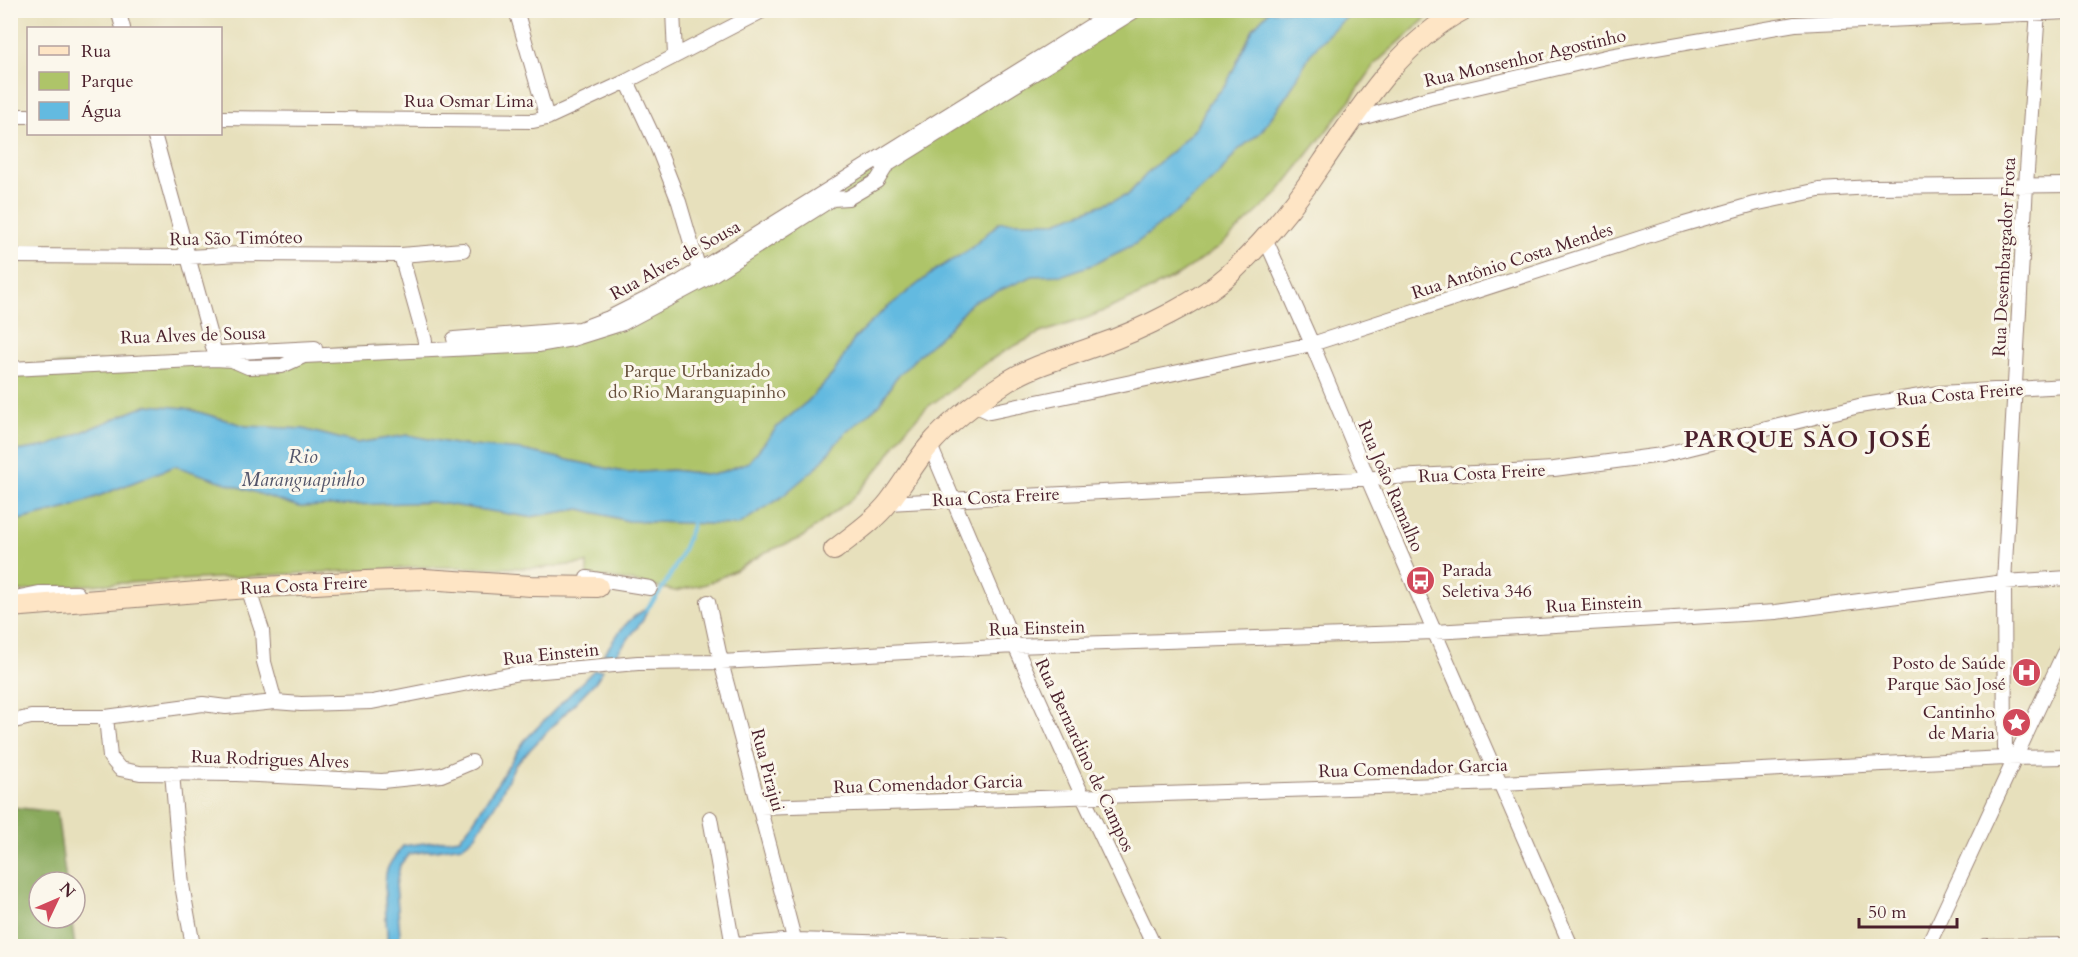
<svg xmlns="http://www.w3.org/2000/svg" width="2078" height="957" viewBox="0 0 2078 957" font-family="Cardo,serif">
	<rect width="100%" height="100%" fill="#fbf7ec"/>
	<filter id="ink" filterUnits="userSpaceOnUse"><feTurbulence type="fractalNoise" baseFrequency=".0167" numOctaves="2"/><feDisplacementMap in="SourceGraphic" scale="12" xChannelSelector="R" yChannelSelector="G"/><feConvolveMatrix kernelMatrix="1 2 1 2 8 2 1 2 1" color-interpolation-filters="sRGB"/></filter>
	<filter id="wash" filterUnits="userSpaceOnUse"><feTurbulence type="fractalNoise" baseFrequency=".008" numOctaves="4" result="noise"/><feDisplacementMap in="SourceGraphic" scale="24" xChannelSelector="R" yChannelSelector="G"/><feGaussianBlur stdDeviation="1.35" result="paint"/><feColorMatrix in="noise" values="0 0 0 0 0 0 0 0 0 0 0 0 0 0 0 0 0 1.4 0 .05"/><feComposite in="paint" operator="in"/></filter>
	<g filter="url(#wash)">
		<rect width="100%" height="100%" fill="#e7e0bc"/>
		<path fill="#aec469" stroke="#7c724a" stroke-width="1.5" d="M1128,11H1269L1254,27L1226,85L1208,104L1197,127L1175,149L1150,170L1128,195L1056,222H1000L969,250L937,269L883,311L855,338L833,374L808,401L778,426L749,462L713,475L672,470L628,473L522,450L460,445L408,435L357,443L303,429L246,426L185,408L148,405L48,446L11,452L10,367L437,344L578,332L608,323Z
			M1354,11H1434L1376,63L1349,102L1276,195L1219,247L1180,274L1138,296L1087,318L1040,333L1003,352L978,368L950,391L926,408L906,429L881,466L853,498L801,538L766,552L736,570L706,584L675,591L636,582L587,575V563L542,568L419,567L50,587L11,593L10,522L68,508L175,466L232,484L417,503L433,502L529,517L580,509L628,521L738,525L816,468L844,434L880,404L895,379L920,353L945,332L972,302L1033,275H1063L1221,172L1237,151L1261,132L1289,92L1311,53L1330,32Z"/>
		<path fill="#8aaa5d" stroke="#6a6444" stroke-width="1.5" d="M11,807L57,812L66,882H39V918H71L75,946H11Z"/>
		<path fill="#63bae0" stroke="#566c86" stroke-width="1.5" d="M1269,11H1354L1330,32L1311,53L1289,92L1261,132L1237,151L1221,172L1183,207L1135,244L1092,265L1063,275L1033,276L972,302L945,332L920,354L895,379L880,404L844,434L816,468L779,499L738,525L628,521L580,509L529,517L432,502L299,507L175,466L68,508L11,522V452L48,446L148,405L185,408L246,426L303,429L357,443L408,435L460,445L522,450L628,473L672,470L713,475L749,462L778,426L808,401L833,374L855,338L883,311L937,269L969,250L1000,222H1056L1128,195L1150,170L1175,149L1197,127L1208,104L1226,85L1254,27Z
			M648,608L643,620L613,658L601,659C614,639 626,618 648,608Z
			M594,670H603L596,681L515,765L498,800L475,836L462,846L409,854L400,865L396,885L401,946H388C387,930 382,884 387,870C390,861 398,853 403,846L460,838L473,822L524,741Z"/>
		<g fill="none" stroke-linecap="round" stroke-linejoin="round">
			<path stroke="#63bae0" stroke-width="4" d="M646,610C669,583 684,553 694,519"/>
		</g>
	</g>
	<g filter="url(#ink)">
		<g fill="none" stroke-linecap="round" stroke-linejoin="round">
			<defs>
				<path id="street" d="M118,10L123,28
					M516,10L547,118
					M673,10L675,56
					M627,81L655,141L679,202L699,270
					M10,116H28
					M220,118L533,121L547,118L627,81L764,10
					M1351,121L1429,98L1610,56L1795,24L2068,12
					M154,134L215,354
					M1265,238L1312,344L1368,479L1571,946
					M401,255L425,341
					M10,256L189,257L239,254L401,255L463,250
					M454,339L580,329L609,318L680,282L1116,10
					M220,353L315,348
					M10,369L215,359L232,360L248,367L282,366L304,356L538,345L572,339L623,323L704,280L832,199L848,198L877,181L887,165L1136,10
					M974,405L990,412L1312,344L1681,225L1754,204L1819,190L1873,187L2068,185
					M927,447L932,450L1015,646L1083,797L1154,946
					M888,503L1554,469L1662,455L1859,406L1939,393L2068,386
					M587,578L650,588
					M248,588L262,630L264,662L275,702
					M10,599L39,593H77
					M708,602L721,662L796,946
					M106,717L110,757L120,769L140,773L236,774L382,781L441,775L472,762
					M10,722L31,717H106L203,704L226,707L275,702L301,704L372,702L519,673L638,663L721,662L1015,646L1434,632L1776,612L2004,582L2068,578
					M2005,758L2004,582L2026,185L2038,10
					M172,773L182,885L193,946
					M760,807L1501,783L2005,758L2068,757
					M710,818L733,946
					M723,946L795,940L1003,946
					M1928,946L2068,644
					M1985,946L2068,945"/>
				<path id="secondary" d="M834,550C853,535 874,521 889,502C903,484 914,464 928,447C950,421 980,399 1008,381C1035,364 1067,357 1096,346C1139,331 1202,301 1234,270C1268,238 1298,200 1323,162C1361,106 1401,42 1463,10
					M10,607L248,588L366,581L424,579L531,586L598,587"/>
			</defs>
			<use href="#street" stroke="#988074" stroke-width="16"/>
			<use href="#secondary" stroke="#988074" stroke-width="22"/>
			<use href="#street" stroke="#fff" stroke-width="14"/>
			<use href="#secondary" stroke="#fee5c5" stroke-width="20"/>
		</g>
	</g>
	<defs>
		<symbol id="bus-disc" viewBox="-11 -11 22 22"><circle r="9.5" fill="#d1495b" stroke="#fbf7ec"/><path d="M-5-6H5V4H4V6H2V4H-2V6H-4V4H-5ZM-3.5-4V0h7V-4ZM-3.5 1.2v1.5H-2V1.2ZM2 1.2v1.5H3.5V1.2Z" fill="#fff"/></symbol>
		<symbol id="hospital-disc" viewBox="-11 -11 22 22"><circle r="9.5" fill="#d1495b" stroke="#fbf7ec"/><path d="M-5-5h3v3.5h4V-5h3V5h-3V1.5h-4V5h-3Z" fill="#fff"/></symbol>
		<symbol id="sight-disc" viewBox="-11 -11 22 22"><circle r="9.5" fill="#d1495b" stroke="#fbf7ec"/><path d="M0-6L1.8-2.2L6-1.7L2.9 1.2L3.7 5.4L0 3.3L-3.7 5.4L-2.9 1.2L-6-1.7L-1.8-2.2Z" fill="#fff"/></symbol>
	</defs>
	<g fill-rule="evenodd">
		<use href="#bus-disc" x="1404" y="564" width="33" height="33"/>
		<use href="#hospital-disc" x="2010" y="656" width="33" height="33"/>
		<use href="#sight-disc" x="2000" y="706" width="33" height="33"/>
	</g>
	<g text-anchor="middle" stroke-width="6" stroke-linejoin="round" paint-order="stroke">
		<g font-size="18" fill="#4a1f2b" stroke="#fbf7ec">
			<text transform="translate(1525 58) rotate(-13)" y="6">Rua Monsenhor Agostinho</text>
			<text x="469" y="107">Rua Osmar Lima</text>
			<text transform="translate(236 238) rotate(-1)" y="6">Rua São Timóteo</text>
			<text transform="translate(2004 257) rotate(-87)" y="6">Rua Desembargador Frota</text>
			<text transform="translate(675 260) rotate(-29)" y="6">Rua Alves de Sousa</text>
			<text transform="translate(1512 261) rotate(-18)" y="6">Rua Antônio Costa Mendes</text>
			<text transform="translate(193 335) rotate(-2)" y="6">Rua Alves de Sousa</text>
			<text transform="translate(1960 394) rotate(-5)" y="6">Rua Costa Freire</text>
			<text transform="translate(1482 473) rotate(-3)" y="6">Rua Costa Freire</text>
			<text transform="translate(1391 486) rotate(67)" y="6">Rua João Ramalho</text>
			<text transform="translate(996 497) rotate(-3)" y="6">Rua Costa Freire</text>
			<text transform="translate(304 585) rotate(-3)" y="6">Rua Costa Freire</text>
			<text transform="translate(1594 604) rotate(-3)" y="6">Rua Einstein</text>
			<text transform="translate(1037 628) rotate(-2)" y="6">Rua Einstein</text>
			<text transform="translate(551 654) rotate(-6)" y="6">Rua Einstein</text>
			<text transform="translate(1085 755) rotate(65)" y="6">Rua Bernardino de Campos</text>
			<text transform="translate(270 759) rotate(2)" y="6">Rua Rodrigues Alves</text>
			<text transform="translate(1413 768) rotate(-2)" y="6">Rua Comendador Garcia</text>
			<text transform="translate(768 770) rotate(75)" y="6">Rua Pirajui</text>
			<text transform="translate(928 784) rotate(-2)" y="6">Rua Comendador Garcia</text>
		</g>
		<g font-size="18" fill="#68513e" stroke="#fbf7ec">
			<text x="697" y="377">Parque Urbanizado<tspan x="697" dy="21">do Rio Maranguapinho</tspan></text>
		</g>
		<g font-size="18" fill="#4a1f2b" stroke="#fbf7ec" text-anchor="end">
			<text x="1442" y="576" text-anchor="start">Parada<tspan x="1442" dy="21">Seletiva 346</tspan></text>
			<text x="2006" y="669">Posto de Saúde<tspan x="2006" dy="21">Parque São José</tspan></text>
			<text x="1995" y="718">Cantinho<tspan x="1995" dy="21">de Maria</tspan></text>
		</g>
		<g font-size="20" font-style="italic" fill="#53556a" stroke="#fbf7ec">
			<text x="303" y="463">Rio<tspan x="303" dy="23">Maranguapinho</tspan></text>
		</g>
		<g font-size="24" font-weight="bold" letter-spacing="1.5" fill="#4a1f2b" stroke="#fbf7ec">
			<text x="1808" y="447">PARQUE SĂO JOSÉ</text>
		</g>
	</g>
	<rect width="2078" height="957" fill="none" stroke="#fbf7ec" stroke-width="36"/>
	<rect x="27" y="27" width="195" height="108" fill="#fbf7ec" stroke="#b4a19f" stroke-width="1.5"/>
	<rect x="39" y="46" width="30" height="9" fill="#fee5c5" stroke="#b4a19f" stroke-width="1.5"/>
	<text x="81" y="57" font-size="18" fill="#4a1f2b">Rua</text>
	<rect x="39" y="72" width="30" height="18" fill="#aec469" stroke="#b4a19f" stroke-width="1.5"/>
	<text x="81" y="87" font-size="18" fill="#4a1f2b">Parque</text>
	<rect x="39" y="102" width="30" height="18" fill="#63bae0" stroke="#b4a19f" stroke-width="1.5"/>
	<text x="81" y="117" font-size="18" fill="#4a1f2b">Água</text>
	<g transform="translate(57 900) rotate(46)"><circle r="28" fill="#fbf7ec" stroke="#b4a19f" stroke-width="1.5"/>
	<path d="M0-4.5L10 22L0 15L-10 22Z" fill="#d1495b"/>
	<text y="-9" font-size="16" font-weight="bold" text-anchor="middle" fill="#4a1f2b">N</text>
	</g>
	<path d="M1859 918v9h98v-9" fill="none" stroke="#4a1f2b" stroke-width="3"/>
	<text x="1868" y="918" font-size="18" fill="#4a1f2b" stroke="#fbf7ec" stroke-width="4.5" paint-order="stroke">50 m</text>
</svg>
